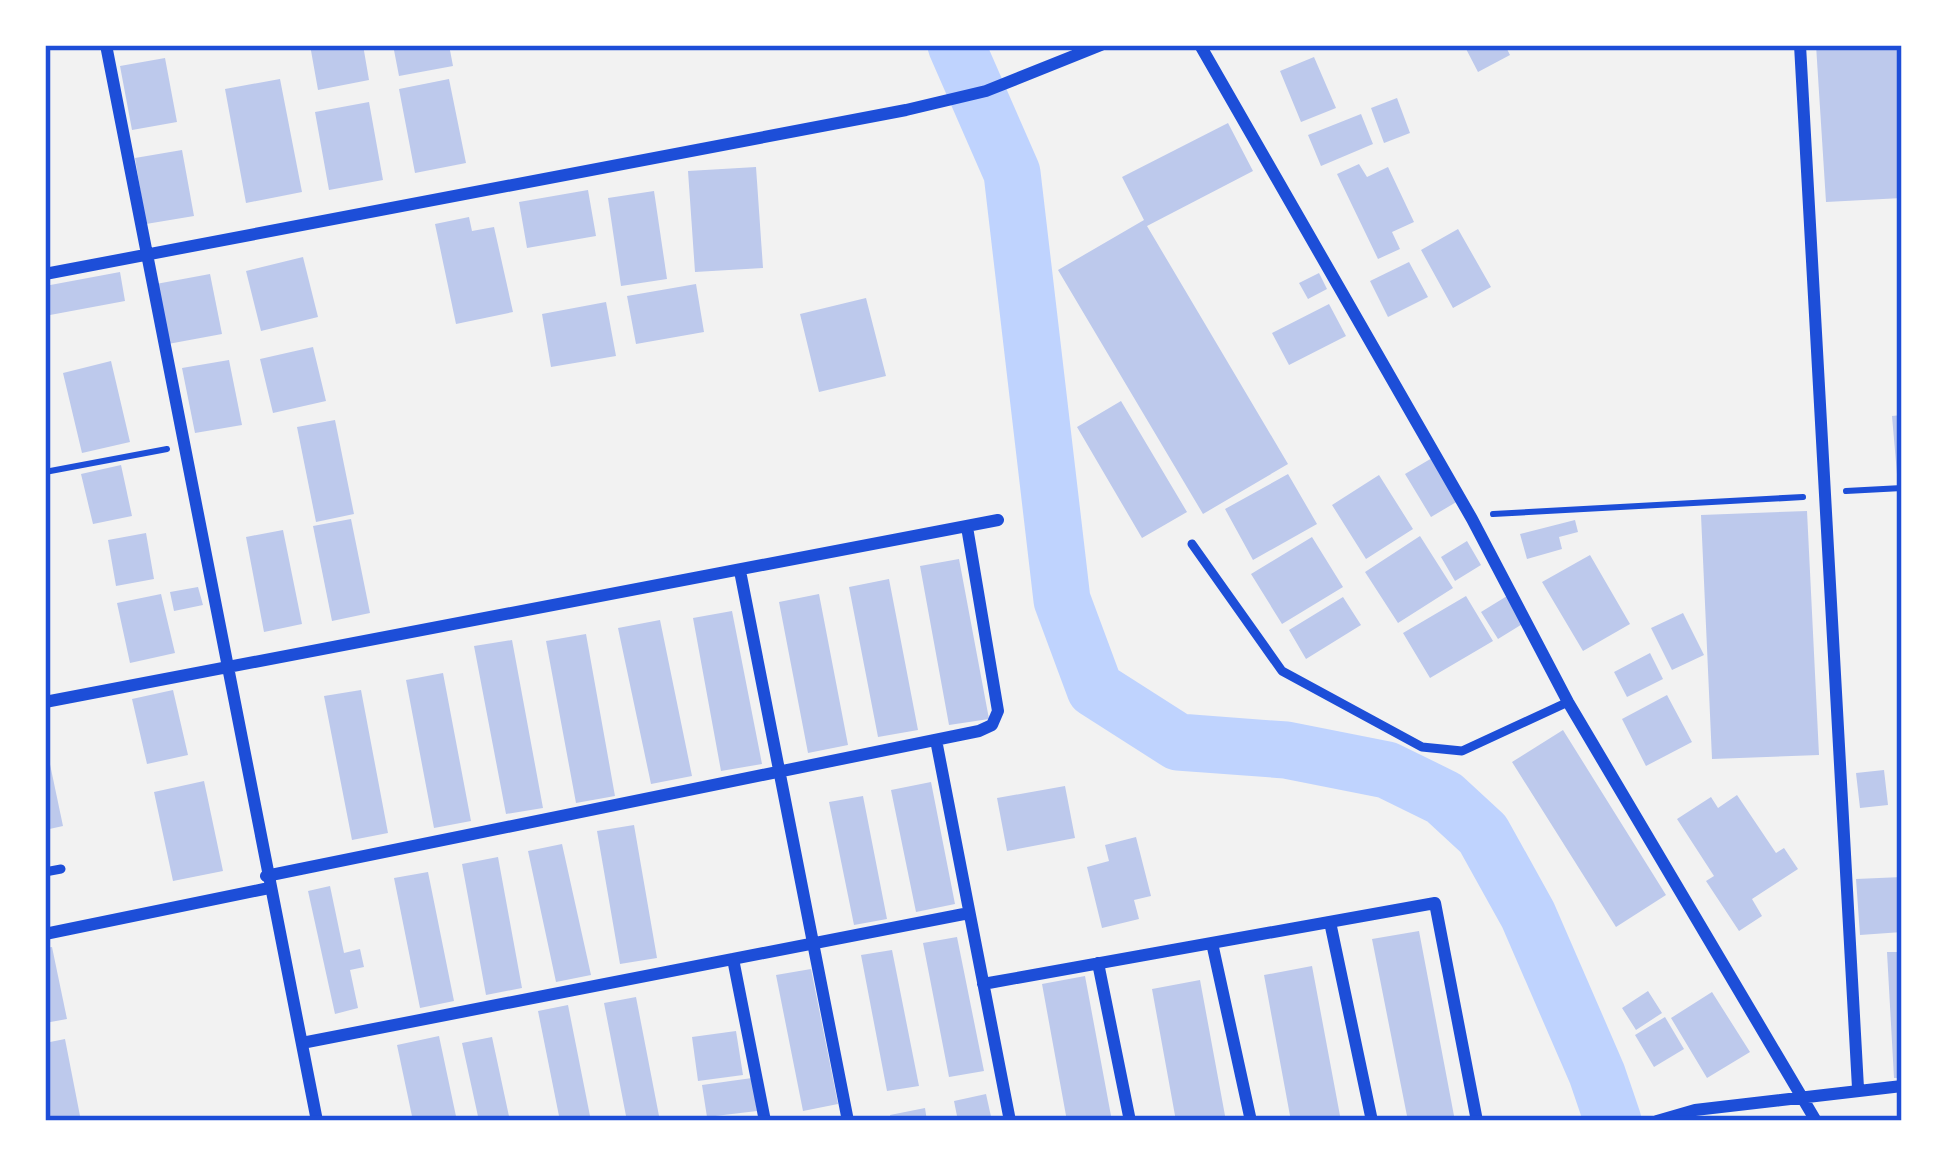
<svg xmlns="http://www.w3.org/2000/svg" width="1947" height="1166" viewBox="0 0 1947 1166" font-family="Quicksand,sans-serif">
	<rect width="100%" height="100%" fill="#f2f2f2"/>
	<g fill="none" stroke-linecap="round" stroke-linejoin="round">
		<path stroke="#bfd3fe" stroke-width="57" d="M956,45L1012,173L1062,600L1095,689L1178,742L1286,750L1387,770L1444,798L1483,834L1528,915L1597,1074L1613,1121"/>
	</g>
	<path fill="#bdc9ec" d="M310,45H363L369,80L318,90Z
		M393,45H449L453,66L399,76Z
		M1464,45H1505L1510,55L1478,72Z
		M1816,45H1902V198L1826,202Z
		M1314,57L1336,108L1301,122L1280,71Z
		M165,58L177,122L132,130L120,66Z
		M280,79L302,192L246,203L225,89Z
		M449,79L466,163L415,173L399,89Z
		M1397,98L1410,133L1384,143L1371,108Z
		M369,102L383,180L329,190L315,112Z
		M1361,114L1373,144L1321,166L1308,135Z
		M1228,123L1253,171L1147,226L1288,464L1203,514L1058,270L1144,220L1122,177Z
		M182,150L194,216L146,224L135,158Z
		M1359,164L1367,177L1388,167L1414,222L1392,232L1400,249L1378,259L1337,174Z
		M756,167L763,268L695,272L688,171Z
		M588,190L596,236L527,248L519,202Z
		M654,191L667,279L621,286L608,198Z
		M469,217L472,231L494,227L513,312L456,324L435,224Z
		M1458,229L1491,287L1453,308L1421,250Z
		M303,257L318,317L261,331L246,271Z
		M1409,262L1428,297L1388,317L1370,281Z
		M120,272L125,301L50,315L45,286Z
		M1319,273L1327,289L1308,299L1299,283Z
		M210,274L222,334L168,344L156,284Z
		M696,284L704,332L636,344L627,296Z
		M866,298L886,376L819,392L800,314Z
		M606,302L616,356L551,367L542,314Z
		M1329,304L1346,336L1289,365L1272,333Z
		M313,347L326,401L273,413L260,359Z
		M229,360L242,425L195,433L182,368Z
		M111,361L130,442L82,453L63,373Z
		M1121,401L1187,512L1142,538L1077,427Z
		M1902,415V474H1897L1892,416Z
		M335,420L354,514L316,522L297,427Z
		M1432,458L1458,501L1431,517L1405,474Z
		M121,465L132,516L93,524L81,474Z
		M1288,474L1317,524L1253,560L1225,509Z
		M1379,475L1413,529L1366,559L1332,505Z
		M1807,511L1819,755L1712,759L1701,515Z
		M351,519L370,613L332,621L313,526Z
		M1575,520L1578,532L1559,537L1562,549L1527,559L1520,534Z
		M283,530L302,624L264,632L246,537Z
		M146,533L154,579L116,586L108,540Z
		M1420,536L1453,588L1398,623L1365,572Z
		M1312,537L1343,587L1282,624L1251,574Z
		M1467,541L1481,565L1455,581L1441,557Z
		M1590,555L1630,624L1583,651L1542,582Z
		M959,559L989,719L949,725L920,566Z
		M889,579L918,730L878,737L849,587Z
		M198,587L203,605L174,611L170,592Z
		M161,594L175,653L130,663L117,603Z
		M819,594L848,745L808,753L779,602Z
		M1466,596L1493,641L1430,678L1403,633Z
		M1507,596L1524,623L1498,639L1481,612Z
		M1343,597L1361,625L1306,659L1289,630Z
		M732,611L762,764L721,771L693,618Z
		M1683,613L1704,655L1672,670L1651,628Z
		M660,620L692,776L651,784L618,628Z
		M586,634L615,796L576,803L546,641Z
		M512,640L543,808L506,814L474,646Z
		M1650,653L1663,679L1627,697L1614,672Z
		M443,673L471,821L434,828L406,680Z
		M173,690L188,755L147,764L132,699Z
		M361,690L388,833L352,840L324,696Z
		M1667,695L1692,742L1646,766L1622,719Z
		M1563,730L1666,895L1616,927L1512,762Z
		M47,750L63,826L45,830V751Z
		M1884,770L1888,805L1860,808L1856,773Z
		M204,781L223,871L173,881L154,792Z
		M931,782L955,904L916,912L891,790Z
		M1065,786L1075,838L1007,851L997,798Z
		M1737,795L1776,853L1784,848L1798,869L1752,899L1762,916L1739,931L1706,881L1714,876L1677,819L1711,797L1718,808Z
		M863,796L887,919L854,925L829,802Z
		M634,825L657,958L620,964L597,831Z
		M1136,837L1151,896L1134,900L1139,919L1102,928L1087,867L1109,861L1105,845Z
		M562,844L591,975L556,982L528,851Z
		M498,857L522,988L486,995L462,864Z
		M428,872L454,1001L420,1008L394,878Z
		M1902,877V932L1860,935L1856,879Z
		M330,886L344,953L360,949L364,967L350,970L358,1008L335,1014L308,891Z
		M1419,931L1455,1121H1408L1372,939Z
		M957,937L984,1071L949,1077L923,943Z
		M52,947L67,1019L45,1023V948Z
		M892,950L919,1086L887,1091L861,955Z
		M1887,952H1902V1078H1894Z
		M1312,966L1341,1121H1291L1264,975Z
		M811,969L838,1104L803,1111L776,975Z
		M1085,976L1112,1121H1067L1042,984Z
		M1200,980L1226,1121H1176L1152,989Z
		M1648,991L1662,1013L1636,1030L1622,1008Z
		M1712,992L1750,1052L1707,1078L1671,1018Z
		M636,997L660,1121H627L604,1003Z
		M568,1005L591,1121H560L538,1011Z
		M1665,1017L1684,1049L1654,1067L1635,1035Z
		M736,1031L743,1075L698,1081L692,1037Z
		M439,1036L457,1121H413L397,1045Z
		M492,1037L510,1121H479L462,1043Z
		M65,1039L81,1121H45V1043Z
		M752,1078L757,1111L707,1117L702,1085Z
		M986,1094L992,1121H958L954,1101Z
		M925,1108L927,1121H891L890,1115Z"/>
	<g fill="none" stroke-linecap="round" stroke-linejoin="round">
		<path stroke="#1d4ed8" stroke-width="6" d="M45,472L167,449
			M1846,491L1902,488
			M1493,514L1803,497"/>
		<path stroke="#1d4ed8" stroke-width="9" d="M1192,544L1282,671L1422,747L1462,751L1568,702
			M45,872L61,869"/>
		<path stroke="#1d4ed8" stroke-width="12" d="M106,45L317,1121
			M1200,45L1472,519L1568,702L1816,1121
			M1800,45L1858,1088
			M45,274L906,110L986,91L1101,45
			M740,571L848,1121
			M45,702L998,520
			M936,740L1010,1121
			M266,876L979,731L992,725L998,711L967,527
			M1330,922L1372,1121
			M45,934L269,888
			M1212,943L1251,1121
			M733,959L765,1121
			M1098,963L1130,1121
			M983,984L1435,903L1477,1121
			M302,1043L969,913
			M1657,1121L1695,1110L1902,1086"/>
	</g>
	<rect width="1947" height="1166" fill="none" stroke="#ffffff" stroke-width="96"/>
	<rect x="48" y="48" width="1851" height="1070" fill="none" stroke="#1d4ed8" stroke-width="4.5"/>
</svg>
